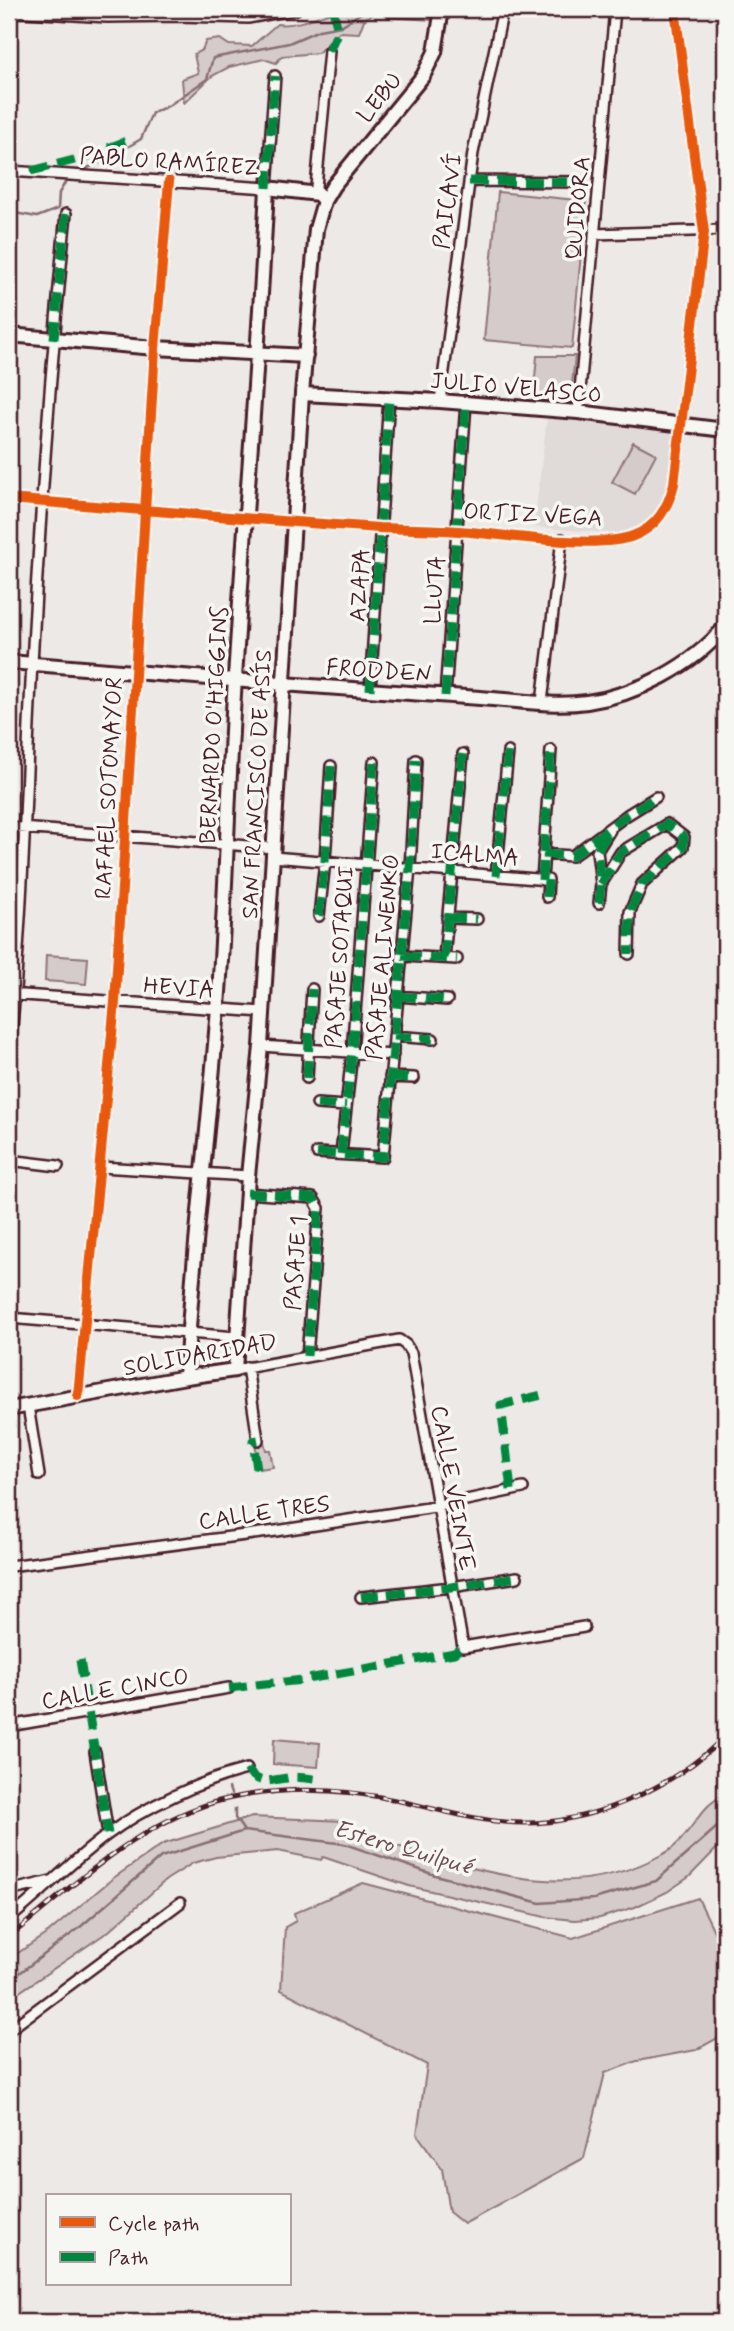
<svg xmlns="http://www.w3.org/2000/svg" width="734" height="2331" viewBox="0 0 734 2331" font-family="Mynerve,sans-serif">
	<rect width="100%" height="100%" fill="#ece9e6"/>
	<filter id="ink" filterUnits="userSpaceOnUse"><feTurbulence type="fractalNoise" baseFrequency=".0143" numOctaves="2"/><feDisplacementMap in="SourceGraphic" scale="14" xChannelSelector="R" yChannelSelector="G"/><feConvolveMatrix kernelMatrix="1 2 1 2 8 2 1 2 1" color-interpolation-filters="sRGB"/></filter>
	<g filter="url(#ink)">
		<path fill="#e0dad8" d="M547,418L670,432L673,436L667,489L660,504L647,522L618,534L534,527Z"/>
		<path fill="#d4cbca" stroke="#8f757a" stroke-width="2" d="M339,9H379L364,20L359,33L339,32L318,53L282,56L276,63L264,59L229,67L212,76L184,103L182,79L198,73L194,54L202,50L206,41L220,39L229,45L252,46L277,24C297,27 320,15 339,9Z
			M386,9H433L432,20L387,17Z
			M498,192L586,201L572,348L484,340Z
			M537,356H575L570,403L533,399Z
			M633,442L656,454L635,494L612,482Z
			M46,955L88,958L86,984L45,981Z
			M259,1441L264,1442L266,1450H270L273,1467L259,1469L255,1443Z
			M274,1739L320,1743L318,1767L273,1764Z
			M725,1793V1840L689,1877L667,1892L635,1907L600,1918L575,1920L545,1917L409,1886L323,1857L321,1860L278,1851L216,1857L193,1863L166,1880L109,1931L9,1999V1959L49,1932L112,1879L163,1844L252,1817L345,1821L340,1830C362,1837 385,1842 407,1849C495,1876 578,1902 665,1853C683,1843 694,1820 708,1806C713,1801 720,1797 725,1793Z
			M363,1883L573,1938L698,1898L725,1954V2034L696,2050L637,2061L605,2073L584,2158L464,2224L449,2212L442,2169L417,2134L427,2065L281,1990L285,1927L296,1921L294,1913Z"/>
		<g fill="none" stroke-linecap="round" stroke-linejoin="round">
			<path stroke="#886e73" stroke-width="2.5" d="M78,172L106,160L141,139L152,113L168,106L207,79L213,58L289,43L319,30L341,26L367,9
				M9,212L37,217L58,209L59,193L69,176
				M229,1788L231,1794
				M235,1809V1818L244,1831
				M9,1981L78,1929L161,1857L244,1831L345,1844L435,1875L540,1903L594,1899L656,1881L725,1820"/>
			<defs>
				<path id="minor" d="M9,11L107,17L179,16L248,18L296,9
					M9,171L267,188L275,76
					M469,181L582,182
					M318,194L316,187L329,51
					M594,234L725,230
					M440,401L473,153L503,9
					M578,412L615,9
					M9,499C132,509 256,520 379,528C406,529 432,529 459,531C501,534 596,550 633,536C657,527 668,508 674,484L704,232L675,9
					M370,690L389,398
					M445,696L466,403
					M542,702L562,539
					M9,827L274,848
					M543,854L572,856L627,815L656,797
					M273,857L548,880L547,897
					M496,876L508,752
					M542,880L551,750
					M601,884L621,852L667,824L684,837L683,847L642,884L630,912L629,954
					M599,903L601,884L597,851L610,830
					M319,916L325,861L331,766
					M447,918L477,919
					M402,956L457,959
					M444,958L463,754
					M9,994L263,1012
					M398,996L447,1000
					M394,1036L433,1039
					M261,1046L393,1055
					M9,1054C23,924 25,794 32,663C40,513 51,363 66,214
					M390,1077L414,1078
					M307,1078L312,989
					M317,1104L346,1106
					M317,1153L383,1157L410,868L416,760
					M341,1154L352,1053L374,762
					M9,1160L58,1166
					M101,1167L248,1176
					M247,1193L313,1198L319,1208L307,1356
					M9,1318L236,1337
					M247,1367L258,1440
					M235,1370L399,1340L406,1345L411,1353L463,1647L584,1627
					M78,1396L115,1002L155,348L169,181
					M28,1406L39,1475
					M9,1566L276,1531L428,1508L523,1488
					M361,1597L451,1587L517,1577
					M9,1726L229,1688
					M95,1752L108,1834
					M9,1891L51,1881
					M9,1919C42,1892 72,1861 107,1835C144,1807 203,1780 247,1769
					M9,2030L180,1903"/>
				<path id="tertiary" d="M302,394L440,401L578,412L725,430
					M283,684C348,689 414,693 480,698C515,700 552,707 587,702C637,695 692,666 725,627"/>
				<path id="secondary" d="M9,335L155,348L306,356
					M9,662L283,684
					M186,1377C192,1253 209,1130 218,1007C226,897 228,788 235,678C245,515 259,352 267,188L318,194L324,201
					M9,1409L186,1377L235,1370L248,1176L261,1046L302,394L316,229L324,201L333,186L423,76L435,52L442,9"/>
			</defs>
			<use href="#minor" stroke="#4a1f2b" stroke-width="14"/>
			<use href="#tertiary" stroke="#4a1f2b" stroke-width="18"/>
			<use href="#secondary" stroke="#4a1f2b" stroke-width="18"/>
			<use href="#minor" stroke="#f6f6f2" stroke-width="9"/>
			<use href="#tertiary" stroke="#f6f6f2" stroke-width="12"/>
			<use href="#secondary" stroke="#f6f6f2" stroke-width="12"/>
			<defs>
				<path id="rail" d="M9,1937C76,1884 141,1819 227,1799C285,1786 343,1788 400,1801C435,1809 469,1819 504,1822C581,1830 672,1790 725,1736"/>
			</defs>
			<use href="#rail" stroke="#4a1f2b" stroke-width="5"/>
			<use href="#rail" stroke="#f6f6f2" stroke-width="2.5" stroke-dasharray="8" stroke-linecap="butt"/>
			<path stroke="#00873e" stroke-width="9" stroke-dasharray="18 9" stroke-linecap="butt" d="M329,51L338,31L333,9
				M31,171L86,157L126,141
				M469,181L582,182
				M267,188L275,76
				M54,339L66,214
				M370,690L389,398
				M445,696L466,403
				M543,854L572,856L627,815L656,797
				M496,876L508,752
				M542,880L551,750
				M601,884L621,852L667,824L684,837L683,847L642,884L630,912L629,954
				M547,897L548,880
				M599,903L601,884L597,851L609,832
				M319,916L325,861L331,766
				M447,918L477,919
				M402,956L457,959
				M444,958L463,754
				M398,996L447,1000
				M394,1036L433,1039
				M390,1077L414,1078
				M307,1078L312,989
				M317,1104L346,1106
				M317,1153L383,1157L410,868L416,760
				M341,1154L352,1053L374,762
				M247,1193L313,1198L319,1208L307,1356
				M257,1469L253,1441L258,1440
				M511,1490L501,1405L546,1394
				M361,1597L451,1587L517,1577
				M80,1660L108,1834
				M229,1688L302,1680L454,1653L463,1647
				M247,1769C261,1787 268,1780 287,1778C298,1776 311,1779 322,1780"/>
			<defs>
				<path id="cycleway" d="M9,499C132,509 256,520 379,528C406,529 432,529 459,531C501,534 596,550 633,536C657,527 668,508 674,484L704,232L675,9
					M78,1396L115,1002L155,348L169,181"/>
			</defs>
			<use href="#cycleway" stroke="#f6f6f2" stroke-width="15"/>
			<use href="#cycleway" stroke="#e8590c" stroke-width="10"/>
		</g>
	</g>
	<g text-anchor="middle" stroke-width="7" stroke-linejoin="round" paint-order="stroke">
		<g font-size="23" fill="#4a1f2b" stroke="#f6f6f2">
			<text transform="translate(379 97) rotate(-51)" y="8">LEBU</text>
			<text transform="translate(169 161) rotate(4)" y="8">PABLO RAMÍREZ</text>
			<text transform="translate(447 201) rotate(-82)" y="8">PAICAVÍ</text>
			<text transform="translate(577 208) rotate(-85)" y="8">QUIDORA</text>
			<text transform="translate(516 387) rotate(5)" y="8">JULIO VELASCO</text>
			<text transform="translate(533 514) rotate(3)" y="8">ORTIZ VEGA</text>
			<text transform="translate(359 585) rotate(-86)" y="8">AZAPA</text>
			<text transform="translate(434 590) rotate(-86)" y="8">LLUTA</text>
			<text transform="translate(379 670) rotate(4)" y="8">FRODDEN</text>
			<text transform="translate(213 725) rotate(-87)" y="8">BERNARDO O'HIGGINS</text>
			<text transform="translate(256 784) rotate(-87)" y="8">SAN FRANCISCO DE ASÍS</text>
			<text transform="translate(108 788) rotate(-87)" y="8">RAFAEL SOTOMAYOR</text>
			<text transform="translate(475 854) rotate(5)" y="8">ICALMA</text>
			<text transform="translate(339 957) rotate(-86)" y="8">PASAJE SOTAQUI</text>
			<text transform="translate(382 957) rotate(-85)" y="8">PASAJE ALIWENKO</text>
			<text transform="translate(179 987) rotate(4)" y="8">HEVIA</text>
			<text transform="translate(295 1263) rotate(-86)" y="8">PASAJE 1</text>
			<text transform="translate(200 1354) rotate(-10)" y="8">SOLIDARIDAD</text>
			<text transform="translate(454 1488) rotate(80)" y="8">CALLE VEINTE</text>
			<text transform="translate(264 1512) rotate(-8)" y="8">CALLE TRES</text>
			<text transform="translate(115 1688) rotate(-10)" y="8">CALLE CINCO</text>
		</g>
		<g font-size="24" font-style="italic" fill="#6e4d55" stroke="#f6f6f2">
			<text transform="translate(403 1847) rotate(16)" y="8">Estero Quilpué</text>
		</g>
	</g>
	<rect width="734" height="2331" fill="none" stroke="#f6f6f2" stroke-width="35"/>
	<rect x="18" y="18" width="699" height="2296" fill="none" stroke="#4a1f2b" stroke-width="2.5" filter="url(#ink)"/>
	<rect x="46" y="2194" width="245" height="91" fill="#f6f6f2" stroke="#b1a0a2" stroke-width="2"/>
	<rect x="60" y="2217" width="35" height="10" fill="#e8590c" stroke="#b1a0a2" stroke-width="2"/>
	<text x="108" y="2230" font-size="21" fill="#4a1f2b">Cycle path</text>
	<rect x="60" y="2252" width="35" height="10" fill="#00873e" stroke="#b1a0a2" stroke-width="2"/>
	<text x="108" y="2264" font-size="21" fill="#4a1f2b">Path</text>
</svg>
